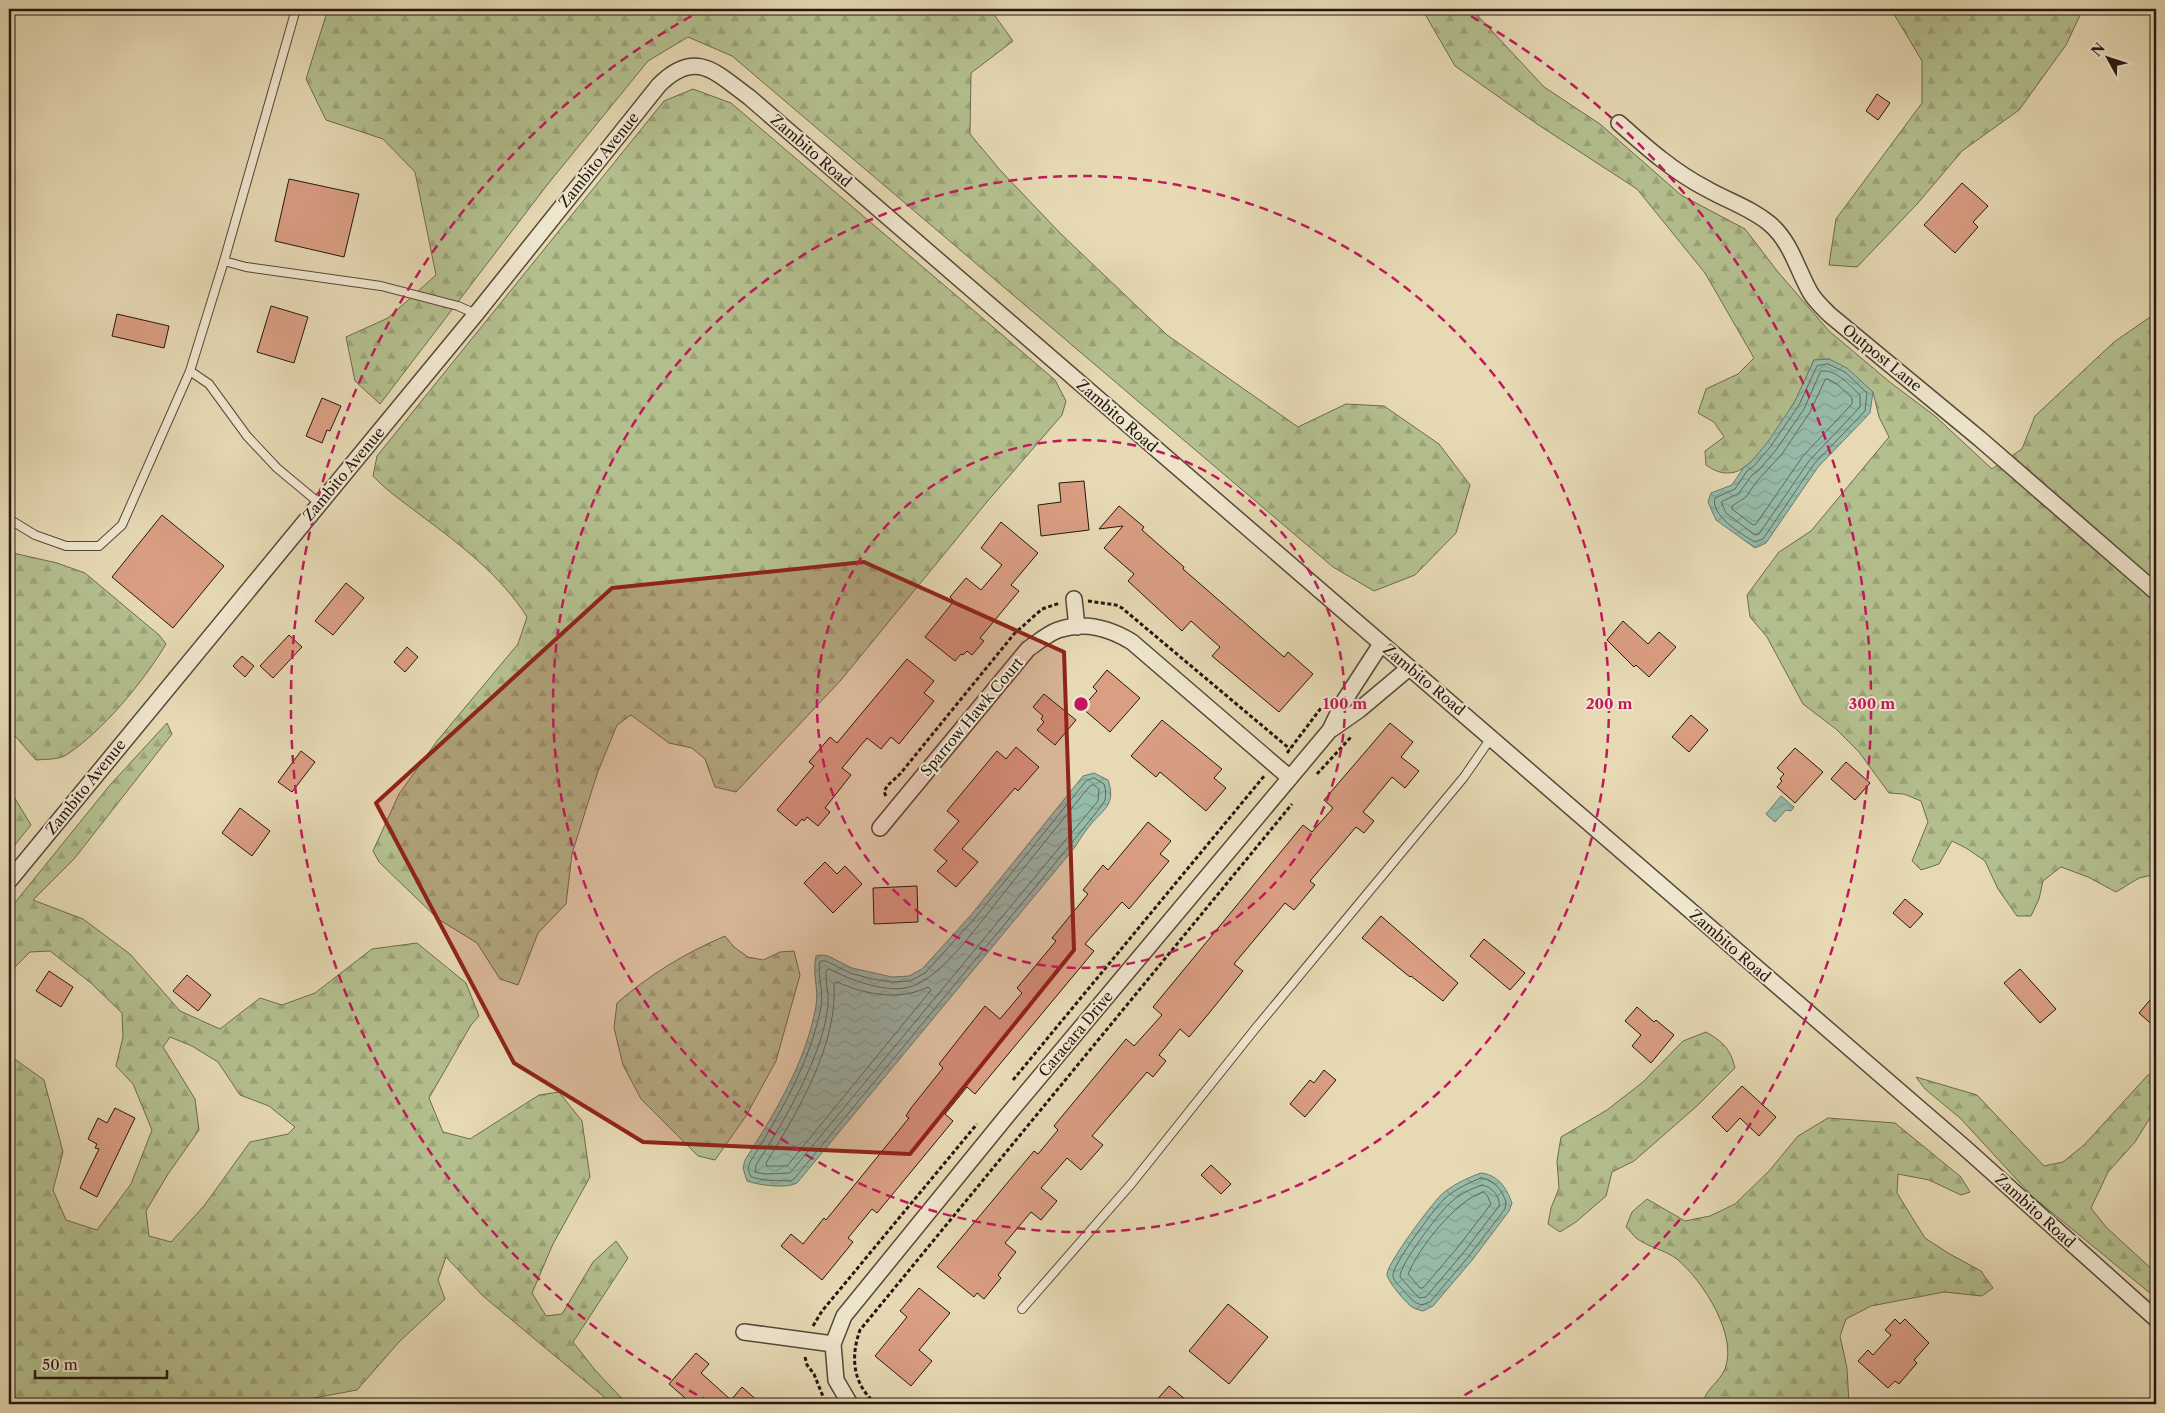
<svg xmlns="http://www.w3.org/2000/svg" width="2165" height="1413" viewBox="0 0 2165 1413" font-family="'Libre Caslon Text',serif">
	<defs>
		<pattern id="forest-firs" width="22" height="20" patternUnits="userSpaceOnUse" patternTransform="scale(1.25)"><rect width="22" height="20" fill="#b4bf8e"/><path d="M5 1l3.5 6h-7zM16 11l3.5 6h-7z" fill="#9ba379"/></pattern>
		<pattern id="water-waves" width="16" height="10" patternUnits="userSpaceOnUse" patternTransform="scale(1.25)"><rect width="16" height="10" fill="#97bba9"/><path d="M0 5q4-4 8 0t8 0" fill="none" stroke="#82a090"/></pattern>
	</defs>
	<rect width="100%" height="100%" fill="#e6d9b4"/>
	<filter id="stains"><feTurbulence type="fractalNoise" baseFrequency=".004" numOctaves="4"/><feColorMatrix values="0 0 0 0 .2 0 0 0 0 .09 0 0 0 0 .02 0 0 0 .5 -.17"/></filter>
	<radialGradient id="worn" r=".72"><stop offset=".6" stop-color="#630" stop-opacity="0"/><stop offset="1" stop-color="#630" stop-opacity=".3"/></radialGradient>
	<path fill="url(#forest-firs)" stroke="#6c6b4f" fill-rule="evenodd" d="M328,9H990L1013,41L971,73L970,134L1000,170L1060,233L1167,335L1298,427L1346,404L1384,406L1439,444L1470,485L1456,533L1415,575L1374,591L1333,567L732,56L688,37L648,61L547,185L380,404L355,381L346,337L388,318L436,275L415,172L383,139L326,120L306,79Z
		M1422,9H1479L1478,16L1544,87L1600,124L1681,195L1745,229L1778,272L1829,331L1891,383L1935,416L1992,469L2022,449L2035,416L2114,342L2156,313V874L2139,878L2116,892L2088,877L2061,867L2043,881L2039,899L2031,916H2017L1998,889L1985,861L1966,848L1952,841L1939,864L1921,870L1912,861L1928,822L1921,801L1904,794L1889,793L1859,752L1836,729L1803,704L1767,637L1750,617L1747,595L1779,552L1811,531L1889,437L1879,417L1873,392L1829,359L1814,360C1807,374 1802,388 1795,402C1785,420 1755,467 1735,472C1723,475 1715,471 1706,465L1705,451L1724,437L1714,422L1698,413L1706,389L1738,374L1754,358L1705,273L1637,189L1537,124L1455,66Z
		M1891,9H2083L2066,45L2019,110L1962,151L1918,203L1857,267L1829,265L1836,219L1922,103V61Z
		M693,89L731,103L1055,380L1066,401L1062,415L986,503L841,680L736,792L715,787L705,759L692,748L669,743L631,715L617,725L597,774L572,854L566,904L538,933L518,985L500,979L477,943L438,919L379,862L373,851L399,794L437,741L518,644L527,617C502,577 461,545 423,517C404,502 389,493 373,476L377,456L664,101Z
		M9,550L13,553L57,563L85,573L159,635L166,644C144,681 102,732 66,755C59,760 45,759 36,760L9,729Z
		M167,723L172,734L74,859L33,900L83,919L130,954L180,1011L220,1029L260,998L282,1005L315,993L372,949L417,943L466,983L479,1016L471,1025L429,1098L443,1132L470,1139L539,1095L559,1092L582,1121L590,1177L553,1244L532,1293L546,1316L562,1314L593,1262L616,1241L628,1258L573,1342L595,1370L627,1404H608L603,1396L483,1296L446,1257L438,1280L445,1299L399,1342L357,1390L298,1401L291,1404H9V1055L44,1080L63,1152L53,1190L66,1220L97,1230L131,1184L152,1130L133,1084L116,1066L123,1037L122,1013L91,983L50,951L30,952L9,973V910L110,785ZM170,1037L192,1046L218,1062L240,1095L269,1106L295,1127L288,1134L250,1142L204,1206L171,1242L149,1236L146,1211L168,1174L199,1130L195,1099L163,1047Z
		M13,795L31,825L9,852V796Z
		M725,936L734,947L748,957L763,960L780,952L794,951L800,975L776,1061L746,1116L715,1160L698,1156L641,1099L623,1065L614,1028L617,1003C649,975 685,953 725,936Z
		M1706,1032C1723,1042 1730,1048 1735,1068L1698,1105L1634,1161L1612,1172L1606,1196L1576,1222L1560,1232L1548,1224L1551,1208L1559,1188L1557,1161L1561,1137L1607,1110L1643,1082L1683,1041Z
		M2156,1069V1108L2135,1142L2108,1172L2091,1208L2106,1227L2156,1273V1298L2033,1197L1960,1118L1925,1089L1916,1077L1977,1095L2044,1166L2063,1162L2084,1145L2147,1076Z
		M1828,1118L1895,1123L1961,1177L1970,1192L1961,1195L1929,1180L1898,1174L1897,1193L1925,1238L1948,1253L1981,1271L1993,1288L1982,1296L1944,1292L1871,1306L1846,1319L1840,1336L1847,1368L1849,1404H1778L1777,1403L1703,1404C1705,1389 1719,1383 1725,1369C1738,1335 1703,1281 1677,1259C1665,1250 1648,1247 1636,1238C1633,1235 1629,1230 1626,1227L1632,1212L1647,1199L1685,1221L1710,1216L1735,1204L1769,1171L1798,1136Z"/>
	<path fill="url(#water-waves)" stroke="#69796c" d="M1829,359L1847,368L1873,392L1870,413L1818,467L1766,543L1755,548L1716,520L1708,502L1711,493L1732,485L1744,467L1750,463L1767,443L1794,403L1814,360Z
		M1094,773L1108,780C1116,804 1105,808 1091,824C1085,831 1080,839 1075,847L797,1183C786,1189 758,1185 747,1181L743,1168L745,1160C775,1113 806,1062 816,1006C819,990 812,973 816,956L821,955L828,956L852,968L892,977L909,976L922,969L971,915L1083,776Z
		M1781,796L1794,807L1791,811L1786,810L1775,822L1766,814Z
		M1481,1173C1498,1175 1506,1187 1512,1203L1509,1211L1473,1259L1433,1306L1423,1311C1419,1310 1415,1309 1412,1307C1406,1303 1387,1281 1387,1274C1388,1262 1431,1205 1441,1195C1452,1185 1467,1178 1481,1173Z"/>
	<g fill="none" stroke-linecap="round" stroke-linejoin="round">
		<path stroke="#5e695c" stroke-width="1" d="M1828,364L1845,372L1867,393L1865,411L1814,464L1763,539L1755,542C1742,535 1710,515 1715,498L1735,489L1747,471L1754,466L1771,446L1799,405L1817,366Z
			M1821,371C1837,369 1850,386 1860,395V407L1809,461L1759,534L1755,535L1726,513L1721,502L1739,493L1752,475L1758,471L1776,450L1804,409Z
			M1828,379L1837,384L1852,398V404L1803,456L1756,524L1753,525L1732,509V506L1746,497L1757,481L1782,454L1810,412L1825,380Z
			M1094,778L1104,784C1106,789 1106,795 1105,800C1104,804 1076,837 1071,844L794,1179L790,1181L764,1180L751,1177L748,1169L750,1162C780,1114 810,1063 821,1007C824,992 817,976 820,961H826L850,973L872,979L892,982L910,981L925,973L975,918L1086,781Z
			M1094,785L1099,789L1098,801L790,1173L765,1174L755,1172L756,1165C783,1123 824,1055 828,1004C829,993 825,981 826,970L829,969C851,980 889,995 913,986C944,975 982,920 1003,894C1030,860 1057,827 1084,793L1090,786Z
			M837,982C866,995 899,1001 928,987L931,990L787,1166H767L766,1163C797,1113 838,1045 834,984Z
			M1481,1178C1495,1180 1502,1190 1506,1202L1505,1209L1469,1256L1430,1302L1422,1305C1414,1303 1410,1298 1404,1291C1401,1287 1394,1282 1393,1276C1391,1266 1435,1208 1444,1199C1454,1190 1468,1183 1481,1178Z
			M1482,1185C1491,1186 1501,1197 1499,1206L1464,1252L1426,1297L1419,1298L1400,1277C1399,1265 1439,1213 1449,1204C1458,1195 1470,1189 1482,1185Z
			M1483,1192L1487,1195L1491,1204L1458,1247L1423,1288H1420L1408,1274C1419,1248 1455,1201 1483,1192Z"/>
	</g>
	<path fill="#da9e83" stroke="#251710" d="M1877,94L1890,103L1878,120L1866,111Z
		M289,179L359,194L344,257L275,241Z
		M1962,183L1988,206L1973,222L1978,227L1955,253L1924,225Z
		M271,306L308,317L294,363L257,352Z
		M117,314L169,326L164,348L112,336Z
		M322,398L341,406L330,431L327,430L322,443L306,436Z
		M1084,481L1089,530L1041,536L1038,505L1061,502L1059,483Z
		M1119,506L1144,527L1142,530L1184,567L1183,569L1284,657L1288,652L1313,674L1279,712L1212,656L1220,647L1191,621L1182,631L1128,581L1134,574L1104,548L1123,526L1099,529Z
		M162,515L224,566L173,628L112,577Z
		M1001,522L1038,553L1011,585L1019,591L980,638L984,641L972,655L967,651L963,655L961,654L955,661L925,637L954,601L950,597L966,578L981,590L1002,565L981,548Z
		M346,583L364,598L333,635L315,621Z
		M1623,621L1648,644L1659,632L1676,647L1649,677L1636,665L1634,667L1607,640Z
		M289,635L302,647L273,678L260,666Z
		M407,647L418,657L405,672L394,662Z
		M242,656L254,666L245,677L233,666Z
		M907,659L934,681L924,693L934,701L899,744L891,737L881,749L867,738L842,768L851,775L825,808L830,812L818,826L807,817L804,821L802,819L796,826L777,810L814,766L809,762L830,737L837,743Z
		M1107,670L1140,698L1110,732L1082,708L1097,691L1093,687Z
		M1044,694L1076,720L1055,745L1037,730L1044,722L1041,719L1043,716L1033,707Z
		M1691,715L1708,730L1689,752L1672,737Z
		M1162,720L1222,769L1214,778L1226,788L1206,811L1160,772L1156,777L1131,756Z
		M1390,723L1413,742L1401,757L1419,771L1405,788L1392,777L1363,812L1374,821L1364,833L1356,827L1310,881L1315,885L1294,910L1285,903L1234,964L1243,971L1210,1012L1189,1037L1180,1029L1159,1055L1166,1061L1153,1077L1147,1072L1092,1136L1103,1145L1081,1170L1067,1158L1041,1188L1057,1201L1041,1220L1031,1212L1005,1243L1016,1252L998,1275L1001,1278L984,1299L977,1293L974,1297L937,1267L1034,1151L1038,1154L1058,1130L1054,1126L1126,1039L1134,1046L1162,1015L1153,1007L1303,825L1312,832L1333,808L1324,800Z
		M1016,747L1039,767L1018,791L1015,788L962,849L978,862L956,887L937,871L947,861L934,850L959,821L947,811L997,751L1006,759Z
		M1795,748L1823,772L1795,803L1777,787L1782,781L1780,779L1784,774L1777,768Z
		M301,751L315,762L292,792L278,782Z
		M1846,762L1870,783L1855,800L1831,779Z
		M240,808L270,831L252,856L222,833Z
		M1148,822L1171,841L1160,854L1169,861L1129,909L1122,902L1085,944L1094,951L975,1094L967,1087L945,1114L953,1121L877,1213L872,1209L848,1238L853,1242L822,1280L781,1246L791,1234L803,1244L824,1218L826,1220L909,1118L906,1116L911,1108L943,1068L939,1064L969,1026L985,1006L1000,1019L1022,993L1017,988L1056,941L1052,938L1088,894L1083,890L1103,865L1108,870Z
		M825,862L837,874L845,866L862,884L833,913L804,883Z
		M917,886L918,922L874,924L873,888Z
		M1905,899L1923,914L1910,928L1893,913Z
		M1381,916L1458,983L1443,1001L1411,976L1410,977L1362,938Z
		M1484,939L1525,973L1510,990L1470,956Z
		M2020,969L2056,1009L2040,1023L2004,983Z
		M49,971L73,987L61,1007L36,991Z
		M187,975L211,995L198,1011L173,991Z
		M2156,993V1028L2139,1013Z
		M1637,1007L1654,1022L1656,1020L1674,1035L1651,1063L1632,1046L1641,1035L1625,1021Z
		M1324,1070L1336,1080L1305,1117L1290,1104L1310,1080L1314,1083Z
		M1742,1086L1776,1117L1759,1136L1740,1118L1727,1132L1712,1117Z
		M115,1108L135,1118L97,1197L80,1188L99,1149L95,1148L97,1144L88,1139L98,1118L107,1123Z
		M1211,1165L1231,1184L1221,1194L1201,1175Z
		M919,1288L950,1313L919,1350L932,1361L911,1386L875,1356L907,1317L900,1311Z
		M1228,1304L1268,1337L1229,1384L1189,1351Z
		M1895,1319L1900,1324L1905,1319L1929,1343L1914,1360L1917,1363L1899,1384L1895,1381L1888,1388L1858,1361L1868,1350L1873,1355L1891,1335L1885,1330Z
		M696,1353L709,1364L701,1373L731,1400L742,1387L761,1404H692L669,1384Z
		M1169,1386L1191,1404H1153Z"/>
	<g fill="none" stroke-linecap="round" stroke-linejoin="round">
		<defs>
			<path id="service" d="M224,261L246,267L381,286L458,306L476,314
				M190,371L209,384L247,436L277,468L319,503
				M9,519L35,535L66,546H99L122,525L190,371L224,261L296,9
				M1022,1309L1132,1183L1255,1029L1464,777L1491,738"/>
			<path id="minor" d="M1619,123C1647,148 1674,172 1707,189C1728,201 1751,208 1770,224C1791,242 1797,269 1810,292C1815,301 1823,308 1830,315L1980,439L2156,592
				M1074,599L1077,627
				M1332,729L1359,710L1409,668
				M880,828L1028,649C1037,643 1047,634 1058,630C1085,621 1109,628 1132,642L1290,778
				M9,881L476,314L659,85C696,48 716,73 749,97L1964,1147L2156,1319
				M744,1332L833,1344
				M850,1404L836,1380L833,1344L844,1316L1006,1117L1330,730L1344,701L1381,644"/>
		</defs>
		<use href="#service" stroke="#554839" stroke-width="10"/>
		<use href="#minor" stroke="#554839" stroke-width="18"/>
		<path stroke="#251710" stroke-width="3" stroke-dasharray="4 2.5" stroke-linecap="butt" d="M1088,601L1116,605L1122,608L1290,749
			M1287,753L1321,708
			M1317,774L1352,736
			M886,796L884,792L887,786L900,774L1014,634L1042,609L1060,603
			M1013,1080L1265,775
			M813,1326L822,1311L977,1124
			M805,1357L807,1365L814,1374L826,1404
			M876,1404C853,1384 850,1358 860,1330L1292,804"/>
		<use href="#service" stroke="#efe6ce" stroke-width="8"/>
		<use href="#minor" stroke="#efe6ce" stroke-width="15"/>
	</g>
	<path fill="#8f2418" fill-opacity="0.2" stroke="#8f2418" stroke-width="4" stroke-linejoin="round" d="M864,562L1064,652L1074,950L910,1154L643,1142L514,1063L376,803L612,588Z"/>
	<g fill="none" stroke="#c2185b" stroke-width="2.5" stroke-dasharray="9 6">
		<circle cx="1081" cy="704" r="264"/>
		<circle cx="1081" cy="704" r="528"/>
		<path d="M710 1402A791 791 0 0 1 704 9M1458 9A791 791 0 0 1 1452 1402"/>
	</g>
	<g text-anchor="middle" stroke-width="4" stroke-linejoin="round" paint-order="stroke">
		<g font-size="15" fill="#251710" stroke="#efe6ce">
			<text transform="translate(811 151) rotate(41)" y="5">Zambito Road</text>
			<text transform="translate(599 160) rotate(-51)" y="5">Zambito Avenue</text>
			<text transform="translate(1882 358) rotate(39)" y="5">Outpost Lane</text>
			<text transform="translate(1117 416) rotate(41)" y="5">Zambito Road</text>
			<text transform="translate(344 474) rotate(-50)" y="5">Zambito Avenue</text>
			<text transform="translate(1424 680) rotate(40)" y="5">Zambito Road</text>
			<text transform="translate(972 717) rotate(-50)" y="5">Sparrow Hawk Court</text>
			<text transform="translate(86 787) rotate(-51)" y="5">Zambito Avenue</text>
			<text transform="translate(1730 946) rotate(41)" y="5">Zambito Road</text>
			<text transform="translate(1076 1034) rotate(-50)" y="5">Caracara Drive</text>
			<text transform="translate(2035 1211) rotate(42)" y="5">Zambito Road</text>
		</g>
	</g>
	<circle cx="1081" cy="704" r="8" fill="#c2185b" stroke="#efe6ce" stroke-width="2.5"/>
	<g font-size="15" text-anchor="middle" font-weight="bold" fill="#c2185b" stroke="#efe6ce" stroke-width="4" stroke-linejoin="round" paint-order="stroke">
		<text x="1345" y="709">100 m</text>
		<text x="1609" y="709">200 m</text>
		<text x="1872" y="709">300 m</text>
	</g>
	<rect width="2165" height="1413" fill="none" stroke="#e6d9b4" stroke-width="30"/>
	<rect x="10" y="10" width="2145" height="1393" fill="none" stroke="#251710" stroke-width="2.5"/>
	<rect x="15" y="15" width="2135" height="1383" fill="none" stroke="#251710"/>
	<g transform="translate(2108 58) rotate(310)" stroke="#efe6ce" stroke-width="4" paint-order="stroke">
	<path d="M0-4L9 19L0 12L-9 19Z" fill="#251710"/>
	<text y="-8" font-size="14" font-weight="bold" text-anchor="middle" fill="#251710">N</text>
	</g>
	<path d="M35 1370v8h132v-8" fill="none" stroke="#251710" stroke-width="2.5"/>
	<text x="42" y="1370" font-size="15" fill="#251710" stroke="#efe6ce" stroke-width="4" paint-order="stroke">50 m</text>
	<rect width="100%" height="100%" filter="url(#stains)"/>
	<rect width="100%" height="100%" fill="url(#worn)"/>
</svg>
